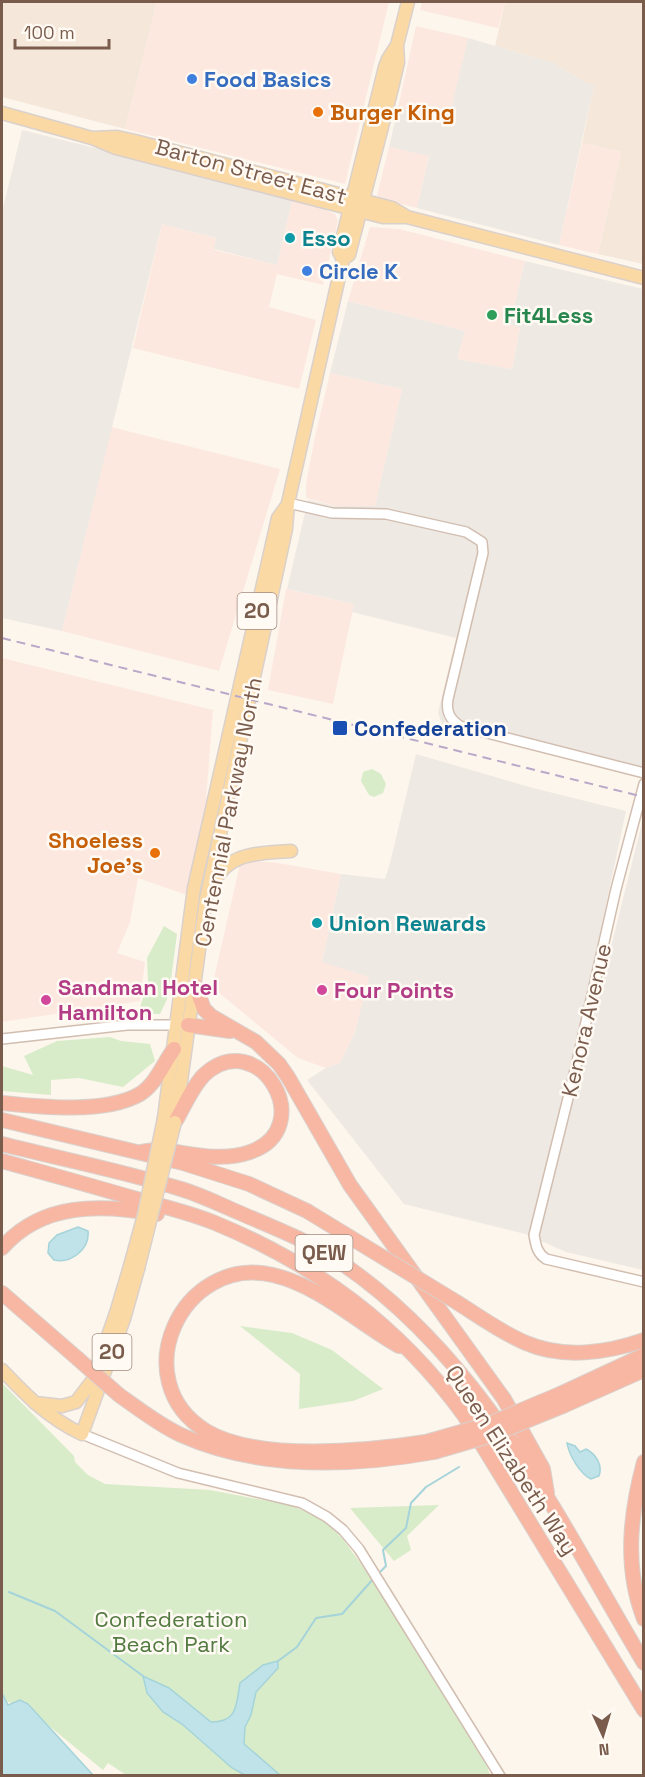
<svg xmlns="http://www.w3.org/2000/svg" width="645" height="1777" viewBox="0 0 645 1777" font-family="'Space Grotesk',sans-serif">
	<rect width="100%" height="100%" fill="#fdf6ec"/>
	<path fill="#f5e8da" d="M2,2H157L125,129L2,97Z
		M505,2H643V264L598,254L621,152L582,143L594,85L584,82L554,63L495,46Z"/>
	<path fill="#fde8e0" d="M157,2H389L345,184L125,129Z
		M422,2H505L498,28L420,10Z
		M416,26L468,38L448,122L398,108Z
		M582,143L621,152L598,254L559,245Z
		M389,147L429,155L417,208L380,199L377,195Z
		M293,197L335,214L338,221L323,285L277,274L269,307L316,320L299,389L133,348L162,224L216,238L214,250L277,265Z
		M370,227L399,229L525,261L510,324L520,327L512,369L457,359L465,331L348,301Z
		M330,373L402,389L375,506H335L306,498V484L315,437Z
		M111,427L280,469L219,671L62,631Z
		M286,589L354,604L333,704L268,690Z
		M2,658L213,710L206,800L187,895L138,878L130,922L117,953L145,962L140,1001L2,1022Z
		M241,860L278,863L341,874L322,961L370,977L355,1032L340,1063L326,1068L298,1058L212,987Z"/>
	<path fill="#efe9e4" d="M468,38L554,63L584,82L594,85L559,245L417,208L429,156L389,147L398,108L448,121Z
		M22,130L293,197L277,265L214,249L216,238L162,224L62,631L2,618V212Z
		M525,261L643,289V777L443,727L438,713L456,638L352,612L354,604L287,589L308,500L335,506H375L402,389L330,373L348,301L465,331L457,359L512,369L520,328L510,324Z
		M416,754L533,788L626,811L571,1070L580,1071L643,819V1270L566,1252L525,1234L404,1204L307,1080L326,1068L340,1063L355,1032L369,977L322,962L341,874L385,879L390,863Z"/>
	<path fill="#d8ecc9" d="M372,769L381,774L386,784L383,793L374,797L369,795L361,781L363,772Z
		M164,926L177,934L169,995L160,1014H138L148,982L147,958Z
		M110,1037L121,1041L150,1044L155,1061L123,1087L79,1078L51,1080V1095L2,1091V1066L33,1075L24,1056L57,1041Z
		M240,1326L292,1333L332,1350L383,1389L353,1401L299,1409L300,1374Z
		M2,1383L74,1456L75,1462L88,1475L105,1484L210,1490L274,1502L295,1507L318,1517L330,1526L343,1539L378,1588L487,1766L490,1775H126L108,1763L103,1770L27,1708L19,1703L6,1702L2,1690Z
		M439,1505L407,1536L411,1550L394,1561L350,1508Z"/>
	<path fill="#bfe3e8" stroke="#a5d3da" stroke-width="1.5" d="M78,1227L88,1231C90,1249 71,1264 54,1260L48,1253L49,1243L57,1235Z
		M567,1443L575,1446L580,1452L586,1449C596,1454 603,1465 599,1476L591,1479C580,1474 569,1455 567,1443Z
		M278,1661V1668L256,1692L251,1715L245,1727L244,1744L280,1775H245L232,1768L182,1724L163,1712L147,1693L143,1676L169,1688L211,1722C238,1722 236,1705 240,1683L263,1665Z
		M2,1693L8,1705L20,1700L28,1704L93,1775H2Z"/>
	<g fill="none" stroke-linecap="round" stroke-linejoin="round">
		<path stroke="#a5d3da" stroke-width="2" d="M378,1574L386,1566L383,1550L406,1528L411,1503L426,1487L459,1467
			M9,1592L55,1611L143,1676
			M278,1661L297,1647L316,1618L342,1614L374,1578"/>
		<defs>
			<path id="minor" d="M288,503L332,513L386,514L466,532L482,542L483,553L448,699C446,711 449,719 460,726L644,773
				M644,784L616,889L576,1066L534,1235C536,1246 537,1253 546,1259L644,1282
				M2,1039L127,1025H181
				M82,1434L178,1473L302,1503L327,1517L343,1530L359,1549L500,1776"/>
			<path id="major" d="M2,113L92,138L116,148L383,217H406
				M92,138L117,137L135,141L392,208L407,217L644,278
				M343,259L349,255L392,88L398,62L397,45
				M213,884C228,852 259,853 291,851
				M164,1118L194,888L278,518L288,504
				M176,1118L206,899L286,529L288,503L343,259L339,252L385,67L388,59L397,45L408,2
				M2,1370C27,1396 48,1418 82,1434L124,1319L138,1269
				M92,1382L117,1310L130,1266
				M35,1403L62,1406L76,1402L92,1381"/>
			<path id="highway" d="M195,985L204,1009L211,1016L256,1042L279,1064L288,1077L350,1185L504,1399L543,1469L547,1493
				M188,1025L230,1031
				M2,1103C40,1107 106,1114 140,1094C156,1084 163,1064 174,1049
				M2,1120L183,1163L249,1184L307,1211
				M2,1144C61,1159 123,1171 181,1189C201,1195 221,1205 240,1213C272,1227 304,1239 334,1258C481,1354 557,1517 644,1663
				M141,1152C148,1151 156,1149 164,1150C192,1154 222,1162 250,1152C320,1128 259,1024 204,1075C192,1087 184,1107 175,1122
				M2,1161C45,1173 89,1185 133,1198C160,1206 189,1212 215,1223C317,1265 399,1326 464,1415L644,1710
				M2,1248C42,1202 101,1204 157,1214
				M2,1293L77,1358
				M458,1303C480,1317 502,1333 526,1343C563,1359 607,1353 644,1340
				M399,1346C358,1323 320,1286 273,1275C181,1254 124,1381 206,1431C258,1462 368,1451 426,1442
				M560,1394L644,1355
				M119,1395C139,1409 159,1425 181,1435C259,1470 351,1467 434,1452
				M565,1405L644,1370
				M644,1462C630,1514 624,1568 644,1619"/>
		</defs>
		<use href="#minor" stroke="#d1beb0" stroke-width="12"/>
		<use href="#major" stroke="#dad1cd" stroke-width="15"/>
		<use href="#highway" stroke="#dad1cd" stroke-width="16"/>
		<use href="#minor" stroke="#fff" stroke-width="9"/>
		<use href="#major" stroke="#fbd9a5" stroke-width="12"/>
		<use href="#highway" stroke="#f7b7a3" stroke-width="14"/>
		<path stroke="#b9a8c9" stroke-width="2" stroke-dasharray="9 6" stroke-linecap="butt" d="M2,638L644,797"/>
		<defs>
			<path id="major-bridge" d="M130,1266L144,1215L164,1118
				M138,1269L175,1122"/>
			<path id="highway-bridge" d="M307,1211L458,1303
				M77,1358L119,1395
				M426,1442L489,1424L560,1394
				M434,1452L492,1435L565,1405"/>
		</defs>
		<use href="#major-bridge" stroke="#dad1cd" stroke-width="15" stroke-linecap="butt"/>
		<use href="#highway-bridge" stroke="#dad1cd" stroke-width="16" stroke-linecap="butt"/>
		<use href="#major-bridge" stroke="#fbd9a5" stroke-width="12"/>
		<use href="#highway-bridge" stroke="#f7b7a3" stroke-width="14"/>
	</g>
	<g fill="#3f7fe0" stroke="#fffaf3" stroke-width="2">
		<circle cx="192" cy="79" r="6"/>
		<circle cx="307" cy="271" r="6"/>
	</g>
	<g fill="#e8710a" stroke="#fffaf3" stroke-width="2">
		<circle cx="318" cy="112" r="6"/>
		<circle cx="155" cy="853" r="6"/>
	</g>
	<g fill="#0f9aa8" stroke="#fffaf3" stroke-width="2">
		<circle cx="290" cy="238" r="6"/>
		<circle cx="317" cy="923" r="6"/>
	</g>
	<circle fill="#2e9e5b" stroke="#fffaf3" stroke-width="2" cx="492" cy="315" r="6"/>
	<rect fill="#1a4fb4" stroke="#fffaf3" stroke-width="2" x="332" y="720" width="16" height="16" rx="3"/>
	<g fill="#d1479c" stroke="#fffaf3" stroke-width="2">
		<circle cx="322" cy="990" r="6"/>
		<circle cx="46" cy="1000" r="6"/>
	</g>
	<g text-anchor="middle" stroke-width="5" stroke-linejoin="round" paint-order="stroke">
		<g fill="#fffaf3" stroke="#a28b7f" stroke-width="1.5">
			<rect x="237.5" y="593" width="39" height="36" rx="4.5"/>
			<rect x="295.5" y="1235" width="57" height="36" rx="4.5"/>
			<rect x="92.5" y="1334" width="39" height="36" rx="4.5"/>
		</g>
		<g font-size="21" font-weight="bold" fill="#7a5c4d">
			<text x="257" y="618">20</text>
			<text x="324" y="1260">QEW</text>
			<text x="112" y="1359">20</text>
		</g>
		<g font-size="22" font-weight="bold" fill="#366cbe" stroke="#fffaf3" text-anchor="start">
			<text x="204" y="87">Food Basics</text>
			<text x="319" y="279">Circle K</text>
		</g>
		<g font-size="22" font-weight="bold" fill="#c56008" stroke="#fffaf3" text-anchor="start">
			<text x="330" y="120">Burger King</text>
			<text x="143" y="848" text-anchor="end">Shoeless<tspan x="143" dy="25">Joe's</tspan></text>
		</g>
		<g font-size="22" fill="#7a5c4d" stroke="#fffaf3">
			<text transform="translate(251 171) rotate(15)" y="8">Barton Street East</text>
			<text transform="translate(228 812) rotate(-79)" y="8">Centennial Parkway North</text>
			<text transform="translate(586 1020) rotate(-77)" y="8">Kenora Avenue</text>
			<text transform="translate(512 1460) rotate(57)" y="8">Queen Elizabeth Way</text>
		</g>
		<g font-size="22" font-weight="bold" fill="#0d838f" stroke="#fffaf3" text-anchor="start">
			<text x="302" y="246">Esso</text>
			<text x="329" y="931">Union Rewards</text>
		</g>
		<g font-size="22" font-weight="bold" fill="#27864d" stroke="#fffaf3" text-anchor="start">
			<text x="504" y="323">Fit4Less</text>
		</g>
		<g font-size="22" font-weight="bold" fill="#164399" stroke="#fffaf3" text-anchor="start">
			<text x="354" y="736">Confederation</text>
		</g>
		<g font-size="22" font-weight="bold" fill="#b23c85" stroke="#fffaf3" text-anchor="start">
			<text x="58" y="995">Sandman Hotel<tspan x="58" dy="25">Hamilton</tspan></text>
			<text x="334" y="998">Four Points</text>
		</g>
		<g font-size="22" fill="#537a41" stroke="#fffaf3">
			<text x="171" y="1627">Confederation<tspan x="171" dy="25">Beach Park</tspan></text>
		</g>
	</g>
	<rect width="645" height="1777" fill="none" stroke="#7a5c4d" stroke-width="6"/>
	<g transform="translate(603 1735) rotate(176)" stroke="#fffaf3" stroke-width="4.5" paint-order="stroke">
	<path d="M0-4.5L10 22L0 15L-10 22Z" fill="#7a5c4d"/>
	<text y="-9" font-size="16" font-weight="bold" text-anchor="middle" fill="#7a5c4d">N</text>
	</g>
	<path d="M15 39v9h94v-9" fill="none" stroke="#7a5c4d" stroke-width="3"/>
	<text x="24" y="39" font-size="18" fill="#7a5c4d" stroke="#fffaf3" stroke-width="4.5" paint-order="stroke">100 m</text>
</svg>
